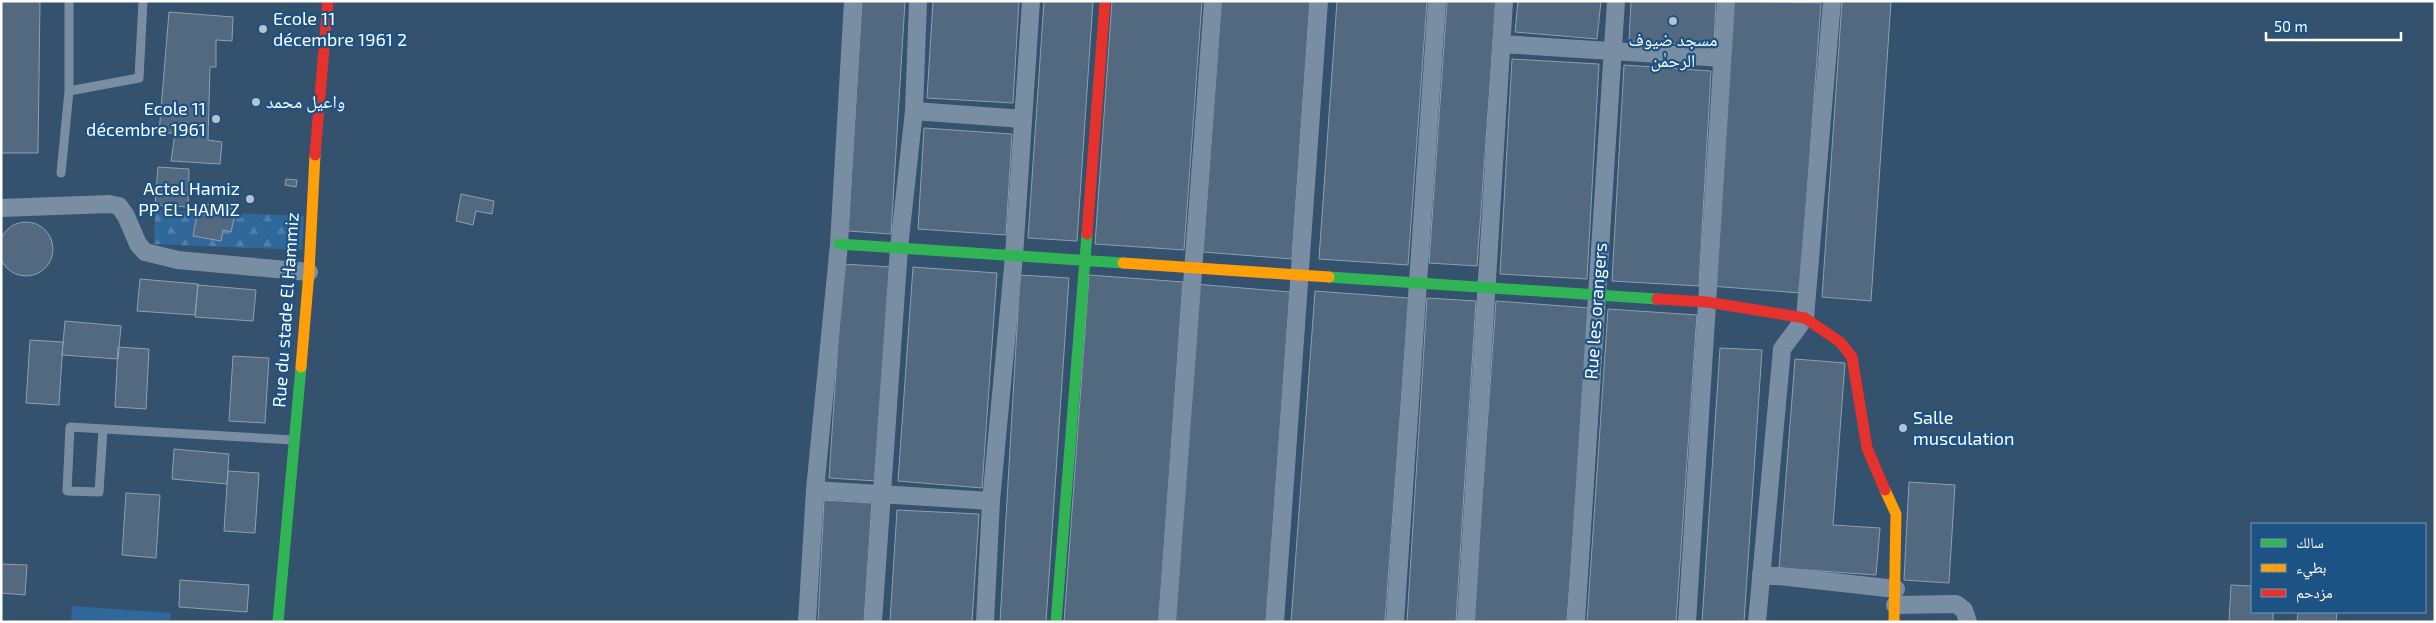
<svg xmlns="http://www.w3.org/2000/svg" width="2436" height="623" viewBox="0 0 2436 623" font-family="'Exo 2','Noto Naskh Arabic',sans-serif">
	<defs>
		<pattern id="forest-firs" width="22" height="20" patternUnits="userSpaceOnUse" patternTransform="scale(1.25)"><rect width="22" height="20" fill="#31689b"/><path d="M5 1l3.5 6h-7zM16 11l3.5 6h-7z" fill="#507faa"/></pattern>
	</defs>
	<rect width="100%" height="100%" fill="#34516d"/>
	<path fill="url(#forest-firs)" d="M155,210L304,216L302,250L154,244Z"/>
	<path fill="#31689b" d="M72,606L171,613L170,622H71Z"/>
	<path fill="#52697f" stroke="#8ea0b1" d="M1,1H40L38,153H1Z
		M862,1H905L891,234L848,231Z
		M933,1H1019L1013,103L927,98Z
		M1044,1H1093L1077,241L1028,238Z
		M1112,1H1202L1184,250L1095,244Z
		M1221,1H1310L1292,259L1203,252Z
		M1337,1H1427L1408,265L1319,259Z
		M1447,1H1496L1477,266L1429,263Z
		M1518,1H1601L1597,39L1515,32Z
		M1631,1H1716L1714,46L1629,41Z
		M1732,1L1821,3L1800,293L1711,286Z
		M1842,1H1891L1871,301L1822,297Z
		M169,12L233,17L232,41L216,40V67H210L208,140L222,142L220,164L171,161L175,133H159Z
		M1512,59L1599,64L1587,279L1500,274Z
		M1624,65L1711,71L1699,286L1612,281Z
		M924,128L1012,134L1006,235L918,229Z
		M158,167L189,169L188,207L155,205Z
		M286,179L297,180L296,187L285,185Z
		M461,194L494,201L492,214L476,211L473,225L456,221Z
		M207,204L236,209L231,232L223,230L221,241L193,236L197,214L205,215Z
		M-1 249a27 27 0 1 1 54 0a27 27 0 1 1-54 0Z
		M843,264L891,267L877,481L829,478Z
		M913,267L997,273L982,488L898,481Z
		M1020,275L1069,278L1046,622H1000Z
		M1089,275L1183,282L1159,622H1064Z
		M140,279L198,284L195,315L137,311Z
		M1195,284L1290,292L1266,622H1171Z
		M198,285L256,290L253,321L195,317Z
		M1315,291L1409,298L1385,622H1291Z
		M1427,298L1476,301L1456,622H1407Z
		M1496,301L1590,308L1567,622H1473Z
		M1608,309L1697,315L1676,622H1587Z
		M65,321L121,326L118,359L62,355Z
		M30,340L63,342L59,405L26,403Z
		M118,347L149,349L146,409L115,407Z
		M1720,348L1762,350L1744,622H1702Z
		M233,356L269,358L265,423L229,421Z
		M1795,359L1845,363L1833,525L1880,528L1876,575L1779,568Z
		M174,449L229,454L227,484L172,479Z
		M228,471L259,473L255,533L224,531Z
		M1909,482L1955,485L1949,583L1904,580Z
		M126,493L160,495L156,558L122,555Z
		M824,500L872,503L864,622H818Z
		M897,510L979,514L972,622H890Z
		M1,564L27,565L25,595L1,593Z
		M180,580L249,585L247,612L179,607Z
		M2231,585L2252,586V612H2273V622H2229Z
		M2298,612H2337L2336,622H2297Z"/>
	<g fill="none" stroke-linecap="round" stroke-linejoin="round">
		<path stroke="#7a8ea3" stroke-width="9" d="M69,91L139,78L143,1
			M61,173L69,91V1
			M103,429L99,492L67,491L70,427L293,440"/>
		<path stroke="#7a8ea3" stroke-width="18" d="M1502,44L1722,58
			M914,111L1023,119
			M1,208L109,204L119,206L126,216L138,244L145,252L178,260L309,272
			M815,490L991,501
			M1761,574L1896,589
			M1895,605L1956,604L1964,610L1968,622
			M807,622L815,490L839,244L853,1
			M873,622L899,248L914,111L918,1
			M985,622L991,501L1014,256L1031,1
			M1167,622L1213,1
			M1275,622L1319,1
			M1395,622L1437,1
			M1466,622L1504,1
			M1576,622L1616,1
			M1687,622L1726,1
			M1757,622L1782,349L1805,318L1832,1"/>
		<path stroke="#30b455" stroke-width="11" d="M839,244L1123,263
			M1329,277L1657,299
			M278,622L301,367
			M1056,622L1087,234"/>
		<path stroke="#ff9f0a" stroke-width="11" d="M1123,263L1329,277
			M301,367L309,272L315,155
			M1885,490L1896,514L1894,622"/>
		<path stroke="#e5322d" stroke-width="11" d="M315,155L328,1
			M1087,234L1105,1
			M1657,299L1707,302L1805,318L1840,342L1852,357L1867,448L1885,490"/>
	</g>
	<g fill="#b8c2cc" stroke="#1d5284" stroke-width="2">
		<circle cx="1673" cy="21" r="5"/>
		<circle cx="263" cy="29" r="5"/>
		<circle cx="256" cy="102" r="5"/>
		<circle cx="216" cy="119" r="5"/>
		<circle cx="250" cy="199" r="5"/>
		<circle cx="1903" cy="428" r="5"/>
	</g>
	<g text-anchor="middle" stroke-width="4.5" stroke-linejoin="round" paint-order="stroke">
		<g font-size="18" fill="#fff" stroke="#1d5284" text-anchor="start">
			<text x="273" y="25">Ecole 11<tspan x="273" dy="21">décembre 1961 2</tspan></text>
			<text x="1673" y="46" text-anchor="middle">مسجد ضيوف<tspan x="1673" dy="21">الرحمٰن</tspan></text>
			<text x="266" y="108">واعيل محمد</text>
			<text x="206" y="115" text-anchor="end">Ecole 11<tspan x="206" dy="21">décembre 1961</tspan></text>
			<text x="240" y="195" text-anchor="end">Actel Hamiz<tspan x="240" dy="21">PP EL HAMIZ</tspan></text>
			<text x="1913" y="424">Salle<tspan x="1913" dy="21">musculation</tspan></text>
		</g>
		<g font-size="18" fill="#fff" stroke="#1d5284">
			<text transform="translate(286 310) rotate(-86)" y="6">Rue du stade El Hammiz</text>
			<text transform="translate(1596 311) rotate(-86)" y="6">Rue les orangers</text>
		</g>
	</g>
	<rect width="2436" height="623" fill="none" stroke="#ffffff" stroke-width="5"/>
	<rect x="2251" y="523" width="175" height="90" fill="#1d5284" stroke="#7797b5"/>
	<rect x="2261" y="539" width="25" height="8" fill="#30b455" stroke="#7797b5"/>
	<text x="2296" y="548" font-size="15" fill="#ffffff">سالك</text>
	<rect x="2261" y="564" width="25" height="8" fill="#ff9f0a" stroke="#7797b5"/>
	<text x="2296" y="573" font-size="15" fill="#ffffff">بطيء</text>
	<rect x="2261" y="589" width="25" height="8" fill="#e5322d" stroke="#7797b5"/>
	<text x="2296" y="598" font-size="15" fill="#ffffff">مزدحم</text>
	<path d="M2266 32v8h135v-8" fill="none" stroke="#ffffff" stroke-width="2.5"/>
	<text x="2274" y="32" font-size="15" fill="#ffffff" stroke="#1d5284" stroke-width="4" paint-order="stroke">50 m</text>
</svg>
